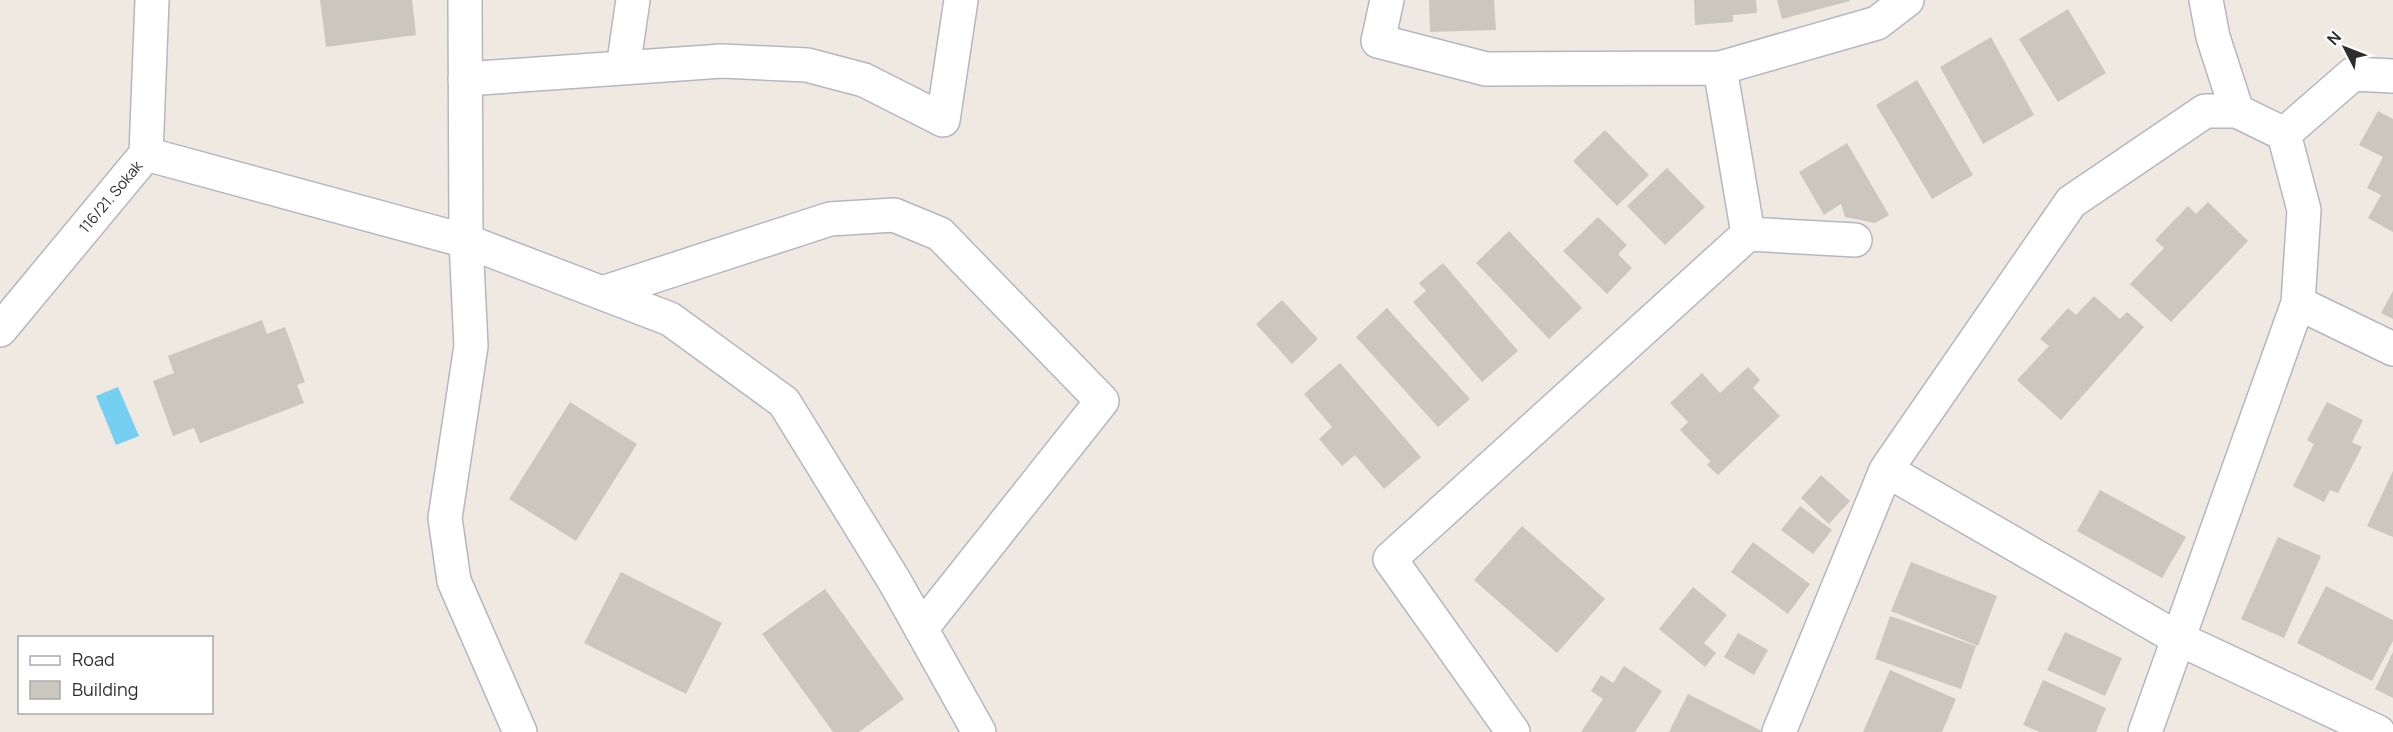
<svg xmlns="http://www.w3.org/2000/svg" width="2393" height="732" viewBox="0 0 2393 732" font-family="Manrope,sans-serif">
	<rect width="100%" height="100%" fill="#efe9e1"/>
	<path fill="#75cff0" d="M118,387L139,436L116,445L96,396Z"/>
	<path fill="#cbc7bf" d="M320,0H412L416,35L326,47Z
		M1429,0H1494L1496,30L1430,32Z
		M1694,0H1756L1757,13L1733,15V22L1695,25Z
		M1777,0H1850V1L1782,19Z
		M2068,9L2106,73L2058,102L2019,39Z
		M1991,37L2034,115L1983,144L1940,67Z
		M1917,80L1973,175L1932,199L1876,105Z
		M2378,111L2393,119V232L2368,218L2381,195L2367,188L2383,157L2359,145Z
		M1605,130L1649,175L1617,206L1573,161Z
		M1847,143L1889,215L1875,223L1845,217L1841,204L1824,215L1799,172Z
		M1667,168L1705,207L1665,245L1627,206Z
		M2208,202L2248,241L2171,322L2130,284L2164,248L2155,240L2188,206L2196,214Z
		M1598,217L1627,245L1618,254L1632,268L1607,294L1563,251Z
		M1509,231L1582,308L1549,339L1476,263Z
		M1443,263L1518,351L1482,382L1413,302L1426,291L1419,283Z
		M2393,291V319L2381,313Z
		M2094,296L2120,319L2127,312L2144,327L2061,420L2017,380L2049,346L2040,339L2068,308L2076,315Z
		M1282,300L1318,339L1292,364L1256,324Z
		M1387,308L1470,399L1438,427L1356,337Z
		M262,320L267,334L285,327L305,382L297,385L304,403L200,443L194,428L173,436L153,381L174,373L168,356Z
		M1340,363L1421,457L1384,489L1355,455L1342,466L1319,439L1332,427L1304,394Z
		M1748,367L1760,380L1753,388L1780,416L1718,475L1707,465L1710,461L1680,430L1688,422L1670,403L1702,373L1720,393Z
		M570,402L637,444L576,541L509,499Z
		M2327,402L2363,420L2352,442L2362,447L2338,493L2330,490L2324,502L2293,486L2314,444L2307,440Z
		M2393,471V537L2367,526Z
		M1821,475L1850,501L1829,524L1801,498Z
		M2100,490L2186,537L2162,578L2077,531Z
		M1800,506L1832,530L1813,554L1781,530Z
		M1522,526L1605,599L1557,653L1474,580Z
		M2278,537L2321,556L2284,638L2241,619Z
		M1753,542L1810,584L1788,614L1731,572Z
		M1911,562L1997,596L1978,646L1891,611Z
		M621,572L722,623L686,694L584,643Z
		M2326,586L2393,620V641L2372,681L2297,643Z
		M1693,587L1727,615L1704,643L1716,653L1705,667L1659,629Z
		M825,589L904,699L859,732H833L762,634Z
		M1890,616L1976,646L1961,689L1875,659Z
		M2065,632L2122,658L2105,696L2047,670Z
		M1738,633L1768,650L1754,675L1724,657Z
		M2393,652V698L2375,689Z
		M1624,666L1662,691L1635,732H1581L1603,699L1591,691L1601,675L1613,683Z
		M1890,670L1956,699L1942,732H1863Z
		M2043,680L2106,708L2096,732H2040L2023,725Z
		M1688,694L1764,732H1669Z"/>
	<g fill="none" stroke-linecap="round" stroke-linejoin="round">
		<defs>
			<path id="minor" d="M465,0L466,241L471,346L445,518L454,581L520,732
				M1387,0L1378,41L1486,69L1720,68L1877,23L1907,0
				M2206,0L2213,37L2237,111
				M623,68L633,0
				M1720,68L1748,234
				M465,79L722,61L807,65L864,80L943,120L961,0
				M2284,134L2353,74L2393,76
				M146,154L466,241L670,319L784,402L895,582L979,732
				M602,293L830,219L894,215L940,234L1102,401L921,629
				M2298,303L2393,349
				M1886,470L2179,639L2378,732
				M1513,732L1390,559L1748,234L1855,240
				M1779,732L1886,470L2071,202L2205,111H2237L2284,134L2304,210L2298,303L2145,732"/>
			<path id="tertiary" d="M0,330L146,154L152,0"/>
		</defs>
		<use href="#minor" stroke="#b4b7c1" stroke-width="36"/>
		<use href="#tertiary" stroke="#b4b7c1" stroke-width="36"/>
		<use href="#minor" stroke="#fff" stroke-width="33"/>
		<use href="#tertiary" stroke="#fff" stroke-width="33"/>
	</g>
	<g text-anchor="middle" stroke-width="4.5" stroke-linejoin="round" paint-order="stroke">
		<g font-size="15" fill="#2e2e2e" stroke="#fff">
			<text transform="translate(111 197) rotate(-50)" y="5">116/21. Sokak</text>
		</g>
	</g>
	<rect x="18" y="636" width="195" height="78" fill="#ffffff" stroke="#ababab" stroke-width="1.5"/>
	<rect x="30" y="656" width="30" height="9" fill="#ffffff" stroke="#ababab" stroke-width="1.5"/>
	<text x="72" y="666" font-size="18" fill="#2e2e2e">Road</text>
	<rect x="30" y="681" width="30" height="18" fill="#cbc7bf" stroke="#ababab" stroke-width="1.5"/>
	<text x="72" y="696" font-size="18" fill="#2e2e2e">Building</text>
	<g transform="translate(2345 48) rotate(312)" stroke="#ffffff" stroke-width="4.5" paint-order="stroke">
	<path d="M0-4.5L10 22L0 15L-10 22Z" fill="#2e2e2e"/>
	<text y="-9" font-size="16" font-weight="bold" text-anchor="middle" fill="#2e2e2e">N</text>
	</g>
</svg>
